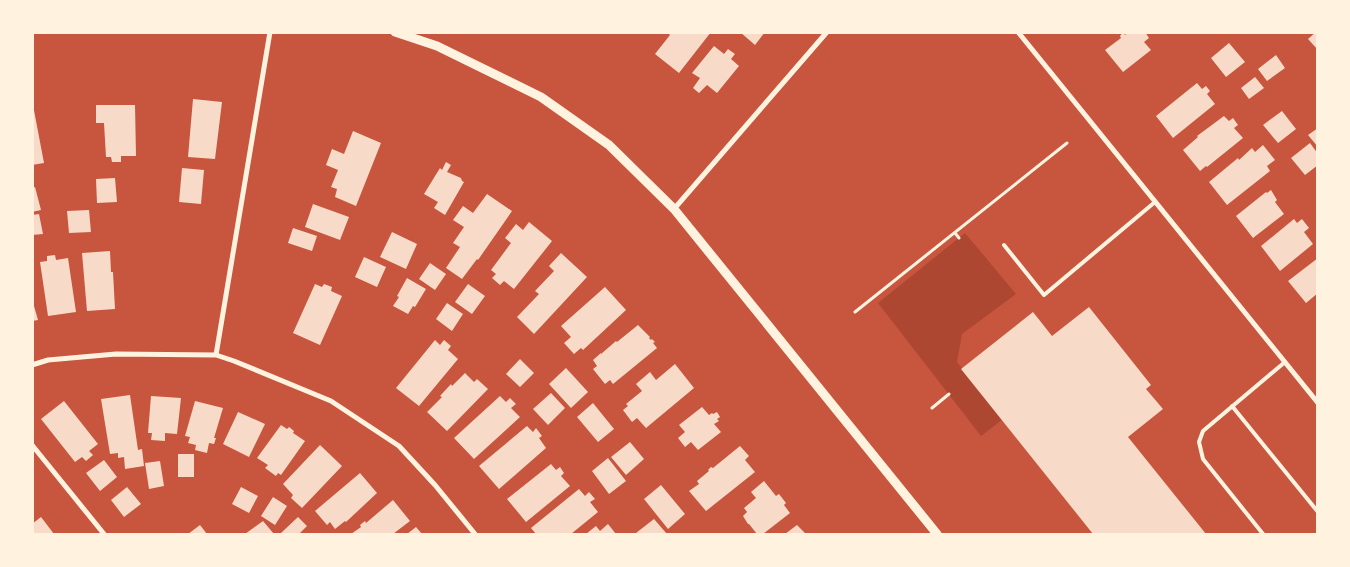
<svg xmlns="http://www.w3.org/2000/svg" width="1350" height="567" viewBox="0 0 1350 567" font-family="'PT Sans',sans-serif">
	<rect width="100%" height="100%" fill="#c8553d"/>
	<path fill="#ae4732" d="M965,233L1016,294L962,334L957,362L1003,419L981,436L878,303Z"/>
	<path fill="#f7dbc8" d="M667,32H711L679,73L655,54L670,35Z
		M740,32H765L755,45Z
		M1123,32L1125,35L1128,32H1145L1149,38L1144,42L1151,50L1123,72L1105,50L1121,38L1120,36Z
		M1316,32H1318V50L1308,39Z
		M1229,43L1245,62L1226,77L1211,58Z
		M714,46L724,54L728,49L735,54L731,59L739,66L717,93L707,85L699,93L693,88L700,78L692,73Z
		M1276,55L1285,68L1267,81L1258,69Z
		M1255,77L1264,88L1249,99L1241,88Z
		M1197,83L1202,89L1206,86L1210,91L1207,94L1215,104L1173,138L1156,116Z
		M193,99L222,102L215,159L188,157Z
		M32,105H33L44,163L32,165Z
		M96,105H135L136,156H121V162H112L111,157H106L104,123H96Z
		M1282,111L1296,129L1278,143L1263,125Z
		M1224,116L1229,121L1233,118L1238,125L1234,128L1243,138L1207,167L1206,166L1200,171L1183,150L1198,137L1197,136Z
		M1318,128V147L1308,135Z
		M353,131L381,143L356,206L335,197L337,189L331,187L338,170L326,165L332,149L344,154Z
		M1310,143L1318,154V165L1305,175L1291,158Z
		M1263,145L1275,160L1267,166L1270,171L1227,205L1209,182L1238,158L1239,160L1252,148L1255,152Z
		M446,162L451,165L447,172L461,178L462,181L464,182L445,215L434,208L438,202L424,194L440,168L442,170Z
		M182,168L204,170L201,204L179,202Z
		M115,178L117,202L97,203L96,179Z
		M35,187L41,210L32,212V188Z
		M1271,190L1277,200L1275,202L1284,214L1253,238L1236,216L1266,192L1267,193Z
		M487,194L512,211L478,260L477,259L462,279L446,268L460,247L453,243L464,227L453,220L463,206L473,213Z
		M313,204L349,217L340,240L305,227Z
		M89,210L91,232L69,233L67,211Z
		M39,214L43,234L32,235V215Z
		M1294,219L1297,223L1302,219L1309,228L1304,232L1313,244L1280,271L1261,246Z
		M529,222L552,241L514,289L504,281L500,285L492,278L496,274L491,270L511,243L505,238L516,224L523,230Z
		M293,228L317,236L312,251L288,243Z
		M392,232L417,244L406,269L380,257Z
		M110,251L111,272H113L115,309L87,311L82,253Z
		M561,253L587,277L534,334L517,317L539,294L535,291L554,271L549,266Z
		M55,255L56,260L68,258L76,312L48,316L40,262L47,261V256Z
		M364,257L386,267L377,287L355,277Z
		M1318,258V293L1306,303L1288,281Z
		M430,263L446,274L435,290L419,279Z
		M407,278L426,289L415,307L413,306L408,314L393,306L399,297L397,296Z
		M315,284L322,287L324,284L332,287L331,291L342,296L320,345L293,333Z
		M468,284L485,296L472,314L455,302Z
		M605,287L626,310L583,350L581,348L574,354L564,343L571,337L561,326Z
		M32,299L38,320L32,321Z
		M447,303L463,314L452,331L436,319Z
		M1089,307L1151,385L1146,389L1163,409L1128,437L1206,534H1093L961,369L1033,312L1052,336Z
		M638,325L650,337L649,338L651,340L652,339L655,342L653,343L657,348L613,384L610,380L605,384L593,369L597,366L593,360L601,353V354L616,341L617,342Z
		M435,340L440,345L444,340L451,346L448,350L458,359L419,406L396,388Z
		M520,359L534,373L520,387L506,374Z
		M675,364L694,388L646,428L637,418L632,422L623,410L628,406L626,404L642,391L636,384L650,372L656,380Z
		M566,368L588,392L571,408L549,384Z
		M465,373L474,382L477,379L488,389L447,431L427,412L442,397L440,396L451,384L452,386Z
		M551,393L565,408L548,425L533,409Z
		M130,395L138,450L142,449L144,466L125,469L124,457L118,458V453L110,454L101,399Z
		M151,396L181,398L177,434L165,433V441L151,440L152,433H148Z
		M500,396L506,402L510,398L516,404L511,408L520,417L474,459L454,438Z
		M64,401L98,444L89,451L93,455L86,461L82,457L75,462L41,419Z
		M195,401L223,408L214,438H216L214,444L209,443L207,453L195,450L196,445L188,443L190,437L185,436Z
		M593,403L614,429L598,442L577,417Z
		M702,407L709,415L712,413L713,414L717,412L720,417L717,419L719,421L714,424L721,432L698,450L691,442L685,447L678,438L685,432L679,425Z
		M238,412L265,424L249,457L223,444Z
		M281,425L287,429L289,427L294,431L293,433L305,441L281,475L278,473L276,476L265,468L268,465L257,458Z
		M527,426L533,432L536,428L542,436L539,438L546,448L499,489L479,466Z
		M630,442L644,459L626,475L611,457Z
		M320,445L342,466L302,508L291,498L293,495L283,484Z
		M740,446L749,456L745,460L755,472L706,511L689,491L699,484L697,481L709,471L708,470L711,467L713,468Z
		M178,454H194V477H178Z
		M608,458L626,481L609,494L592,471Z
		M104,460L117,477L100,491L86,473Z
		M160,461L164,486L149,489L145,463Z
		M551,464L556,470L560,467L564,473L561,476L570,486L526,522L507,499Z
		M360,473L377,493L346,522L345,521L335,529L330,522L327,525L315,511Z
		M764,481L776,496L779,494L786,503L784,505L790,513L763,534H757L749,524H748L743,516L747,512L744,508L756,498L751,492Z
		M661,485L685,514L668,529L644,499Z
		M127,487L141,504L124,517L111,500Z
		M241,487L258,496L249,513L232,504Z
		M579,489L585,496L589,492L595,499L590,502L598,512L571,534H536L531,528Z
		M273,497L287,506L275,525L261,516Z
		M393,500L410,521L393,534H351L361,527L360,525L365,521L366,523Z
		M41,517L54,534H32V524Z
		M298,517L307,526L299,534H282L281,533Z
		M654,519L667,534H637L636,533Z
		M263,521L274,534H245Z
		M608,524L616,534H586L596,526L600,531Z
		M200,525L207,534H188Z
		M797,525L806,534H785Z
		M416,527L422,534H407Z"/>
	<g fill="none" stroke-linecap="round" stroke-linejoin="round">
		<path stroke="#fff3e0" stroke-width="3" d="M955,233L959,238
			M855,312L1067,143
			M932,408L949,394"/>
		<path stroke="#fff3e0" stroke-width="4" d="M1004,245L1044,295L1155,202
			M1232,406L1318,512
			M1263,534L1203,459L1199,442L1203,431L1285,362"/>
		<path stroke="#fff3e0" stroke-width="5" d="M1018,32L1318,403
			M674,209L827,32
			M216,355L270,32
			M32,365L48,360L116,354L216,355L234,361L331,401L399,446L435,485L475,534
			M32,445L104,534"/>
		<path stroke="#fff3e0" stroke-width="9" d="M395,32L437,46L541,97L609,145L674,209L937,534"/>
	</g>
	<rect width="1350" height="567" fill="none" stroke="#fff3e0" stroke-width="68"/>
</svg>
